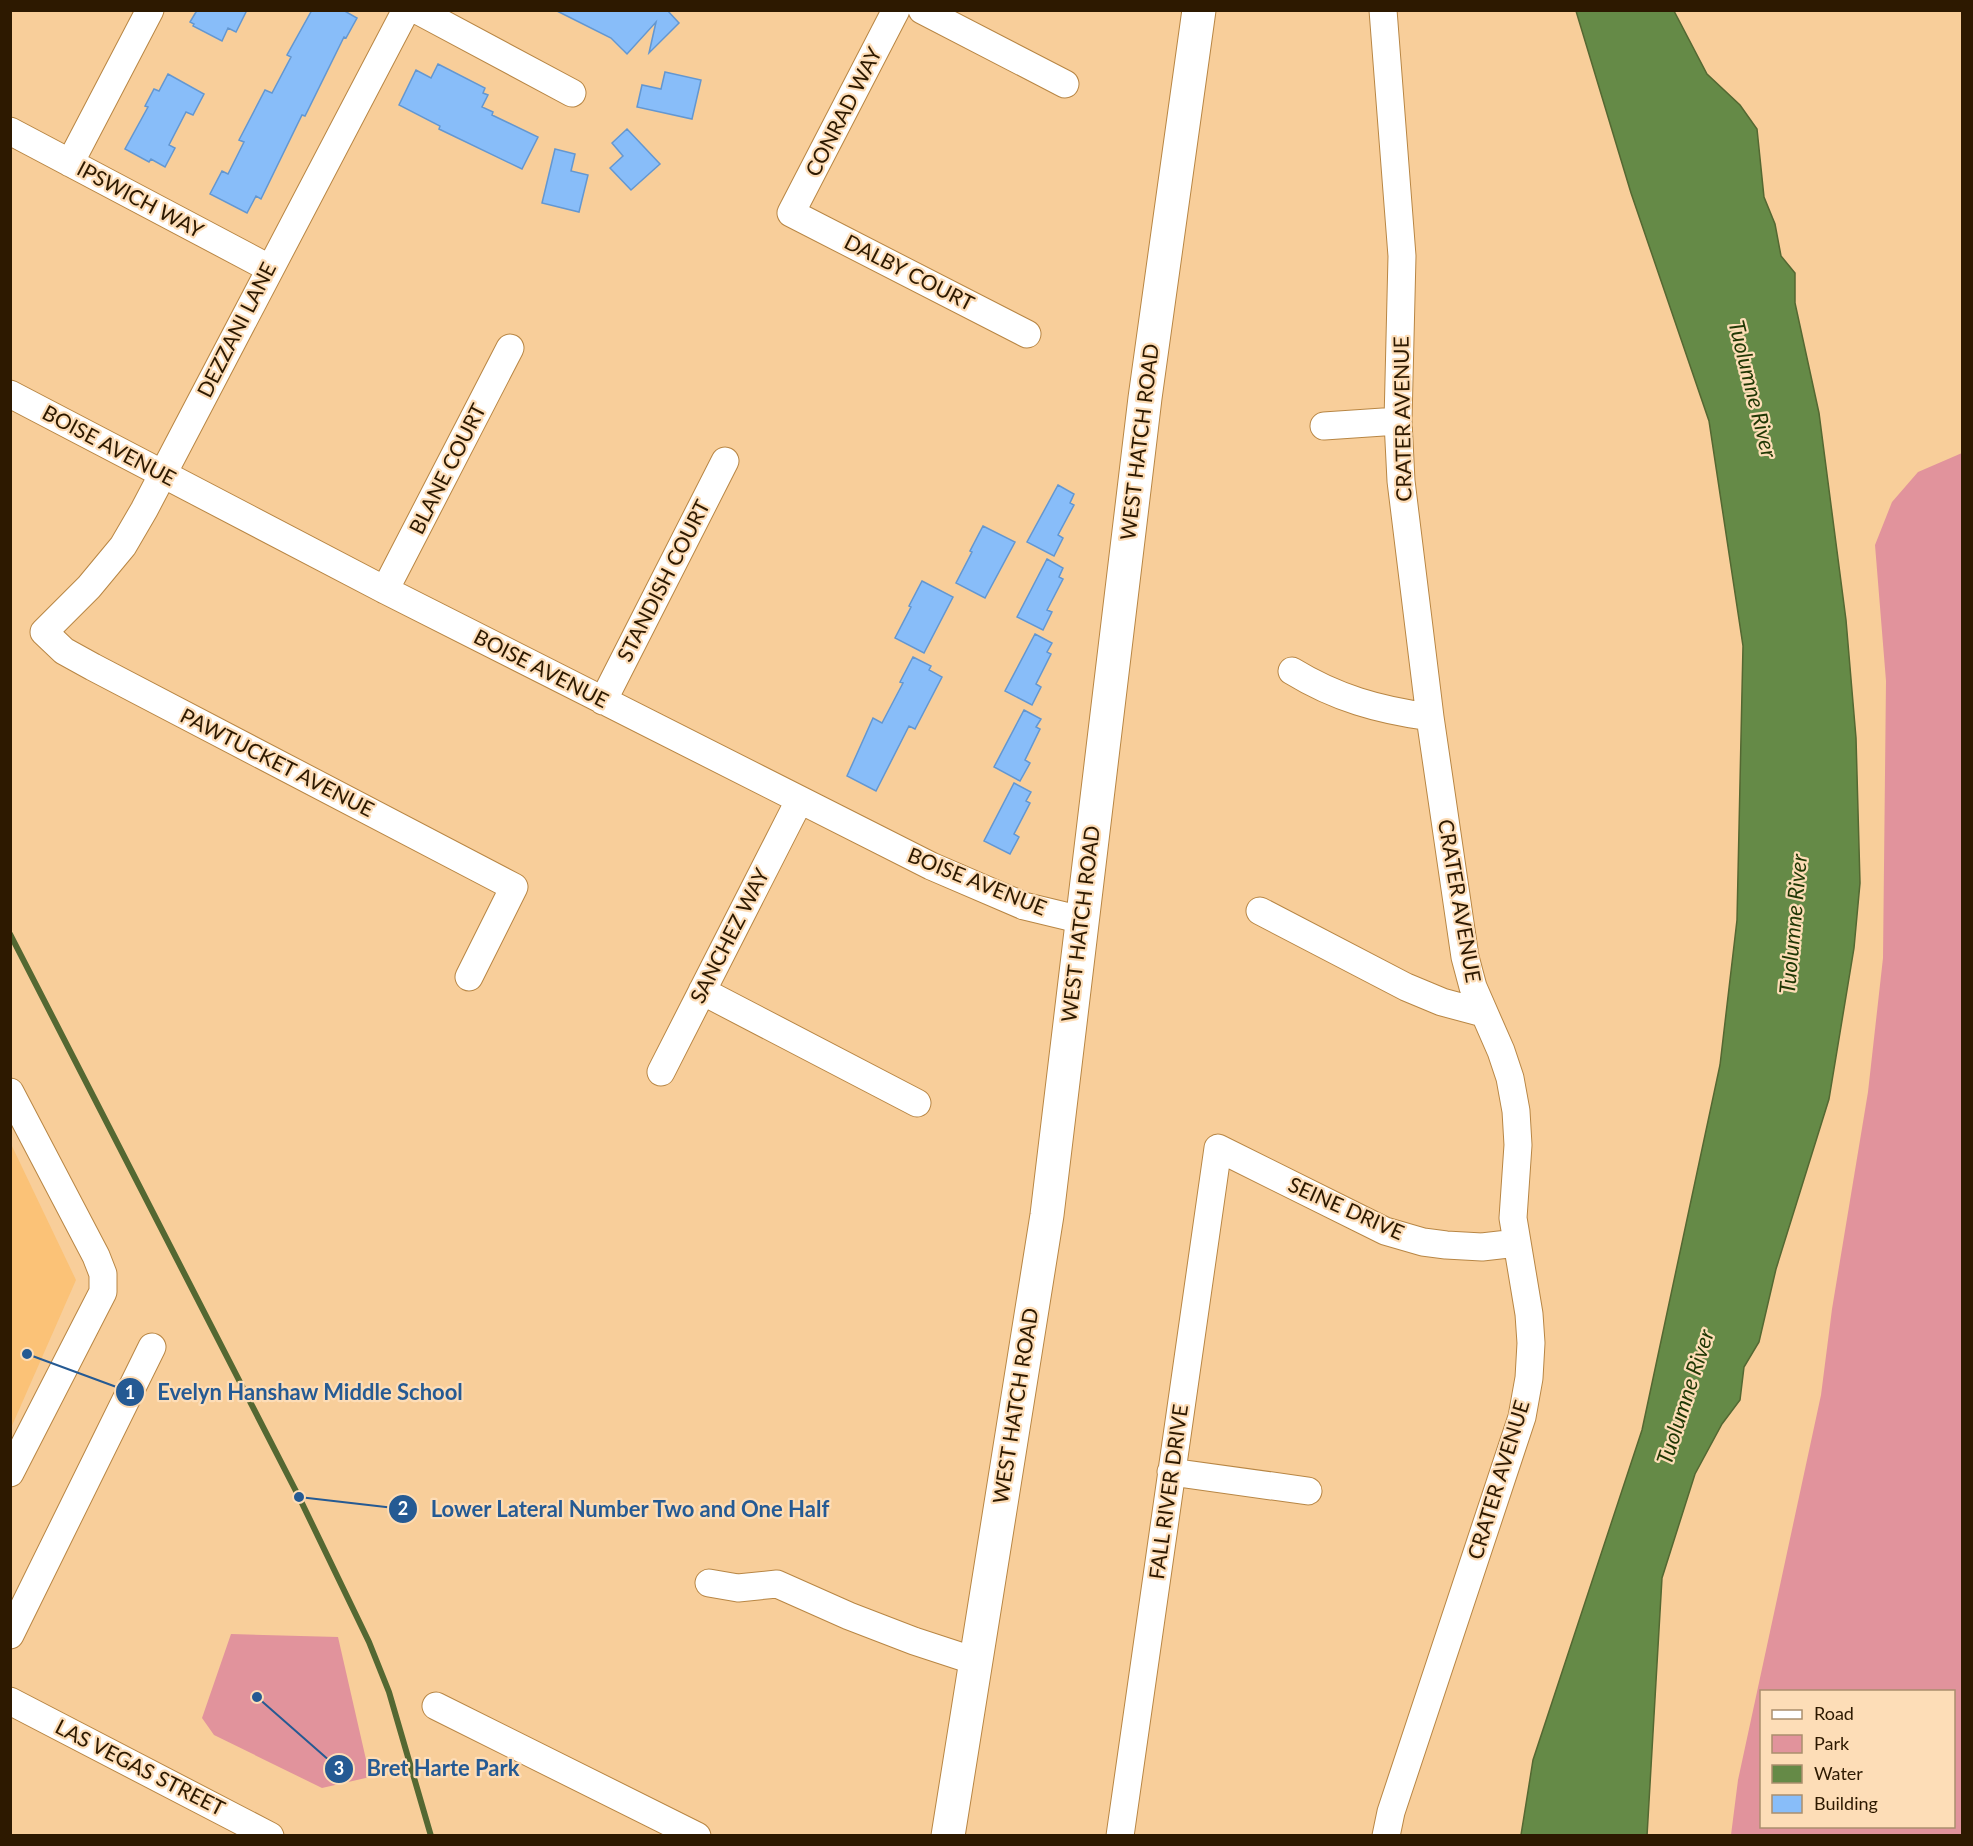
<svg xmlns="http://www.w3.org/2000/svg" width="1973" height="1846" viewBox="0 0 1973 1846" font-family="Lato,sans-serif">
	<rect width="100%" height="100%" fill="#f8ce9a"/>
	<path fill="#fbc277" d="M11,1144L76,1280L11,1428Z"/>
	<path fill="#e1939c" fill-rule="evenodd" d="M1962,453V1835H1731L1738,1780L1821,1395L1832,1309L1868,1092L1883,958L1886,681L1875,545L1892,502L1918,472ZM1762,1692H1954V1826H1762Z
		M231,1634L338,1637L370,1777L322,1788L214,1735L202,1718Z"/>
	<path fill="#658a47" stroke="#546832" stroke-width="1.5" d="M1576,11H1674L1707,74L1740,105L1757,129L1764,197L1775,224L1781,256L1795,273V303L1819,413L1846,620L1856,738L1860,883L1854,948L1829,1099L1776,1269L1759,1342L1744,1367L1740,1400L1722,1424L1695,1474L1662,1578L1647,1836L1521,1835L1533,1760L1642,1430L1720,1065L1737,920L1743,646L1709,421L1631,193Z"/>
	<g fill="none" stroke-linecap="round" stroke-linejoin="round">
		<path stroke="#546832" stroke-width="6" d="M10,934L299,1497L369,1642L389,1692L431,1836"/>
	</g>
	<path fill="#88bdf9" stroke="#6397d1" stroke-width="1.5" d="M194,10H247L236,32L228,28L222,41L193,26L194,24L190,22L196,12Z
		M312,10H343L357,18L346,38L344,37L305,116L302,115L261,199L256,196L247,213L210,194L222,171L228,174L244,142L239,140L265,90L272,93L291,57L287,55Z
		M555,10H667L679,23L649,53L656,22L627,54L611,38Z
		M438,64L485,88L483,93L488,95L482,107L493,112L492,115L538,137L522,169L439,129L440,126L399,105L416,70L431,78Z
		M665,72L701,80L692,119L637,107L642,85L661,89Z
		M168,74L204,94L193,115L186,112L169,145L175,148L165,167L151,159L149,162L125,149L148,107L145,106L154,89L159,91Z
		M627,129L660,164L631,190L610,168L623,156L612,143Z
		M555,149L575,154L571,171L588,175L579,212L542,203Z
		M1058,485L1074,494L1070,503L1074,505L1058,535L1063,538L1054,556L1027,542Z
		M983,526L1015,542L985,598L956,583L972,552L970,551Z
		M1047,559L1063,568L1059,577L1063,579L1047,610L1052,612L1043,630L1017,617Z
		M922,581L953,597L924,653L895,638L911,607L909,606Z
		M1035,634L1052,643L1047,652L1051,654L1036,684L1041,687L1032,705L1005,691Z
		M913,657L931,666L929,670L942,677L915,729L909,726L876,791L847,776L873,718L882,723L903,683L900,682Z
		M1024,710L1041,719L1036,727L1040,729L1025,760L1030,763L1020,781L994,767Z
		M1014,783L1031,792L1026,801L1030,803L1014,834L1019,837L1010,854L984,841Z"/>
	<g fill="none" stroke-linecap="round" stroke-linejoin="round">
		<defs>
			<path id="minor" d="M406,10L144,510L123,546L89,587L44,632L64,651L93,667L514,887L469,977
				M417,10L572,93
				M896,10L791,213L1027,334
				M922,10L1065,84
				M1383,10L1402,256L1398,421L1401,481L1430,717L1465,957L1473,987L1501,1051L1510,1078L1516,1111L1518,1145L1513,1218L1529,1314L1531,1343L1529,1378L1522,1417L1391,1812L1386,1836
				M10,131L269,268
				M70,163L150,10
				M10,394L385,590L931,866L1024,906L1082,920
				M1324,426L1398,421
				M385,590L510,348
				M1292,671C1336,698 1379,710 1430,717
				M603,701L725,461
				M1260,911L1406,987L1442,1002L1483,1013
				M702,991L917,1103
				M661,1072L799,801
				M10,1092L96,1256L103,1274V1292L10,1473
				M1171,1472L1308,1491
				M709,1583L738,1588L777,1584L849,1616L914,1641L975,1661
				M10,1635L152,1347
				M10,1701L270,1836
				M436,1706L697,1836
				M1120,1836L1218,1148L1385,1231L1423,1242L1446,1245L1482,1247L1517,1243"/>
			<path id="major" d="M948,1836L1047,1215L1145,398L1199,10"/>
		</defs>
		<use href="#minor" stroke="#b88644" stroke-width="29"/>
		<use href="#major" stroke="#b88644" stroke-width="35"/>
		<use href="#minor" stroke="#fff" stroke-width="27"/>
		<use href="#major" stroke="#fff" stroke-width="33"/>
	</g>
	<g text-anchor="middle" stroke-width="4.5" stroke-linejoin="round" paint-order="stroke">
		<g font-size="21" fill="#2d1900" stroke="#fdddb7">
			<text transform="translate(844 112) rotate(-63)" y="7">CONRAD WAY</text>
			<text transform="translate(140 200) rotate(28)" y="7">IPSWICH WAY</text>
			<text transform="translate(909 273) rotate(27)" y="7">DALBY COURT</text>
			<text transform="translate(237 330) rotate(-63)" y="7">DEZZANI LANE</text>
			<text transform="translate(1403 419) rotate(-91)" y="7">CRATER AVENUE</text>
			<text transform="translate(1140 442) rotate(-83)" y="7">WEST HATCH ROAD</text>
			<text transform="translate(109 446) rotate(28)" y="7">BOISE AVENUE</text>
			<text transform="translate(448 469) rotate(-63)" y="7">BLANE COURT</text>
			<text transform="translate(664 581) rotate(-63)" y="7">STANDISH COURT</text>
			<text transform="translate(541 669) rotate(27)" y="7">BOISE AVENUE</text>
			<text transform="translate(277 763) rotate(27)" y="7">PAWTUCKET AVENUE</text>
			<text transform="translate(977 882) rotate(22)" y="7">BOISE AVENUE</text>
			<text transform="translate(1459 901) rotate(80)" y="7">CRATER AVENUE</text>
			<text transform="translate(1081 924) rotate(-83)" y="7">WEST HATCH ROAD</text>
			<text transform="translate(730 936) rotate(-63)" y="7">SANCHEZ WAY</text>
			<text transform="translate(1346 1209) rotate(24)" y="7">SEINE DRIVE</text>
			<text transform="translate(1016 1406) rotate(-81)" y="7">WEST HATCH ROAD</text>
			<text transform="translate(1499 1480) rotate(-73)" y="7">CRATER AVENUE</text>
			<text transform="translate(1169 1492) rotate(-82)" y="7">FALL RIVER DRIVE</text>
			<text transform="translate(140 1768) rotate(27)" y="7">LAS VEGAS STREET</text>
		</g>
		<g font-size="22" font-style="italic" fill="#1f3704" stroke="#fdddb7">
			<text transform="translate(1753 389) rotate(76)" y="8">Tuolumne River</text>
			<text transform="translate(1793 924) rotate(-85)" y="8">Tuolumne River</text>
			<text transform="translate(1685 1397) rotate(-72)" y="8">Tuolumne River</text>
		</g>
	</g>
	<path fill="none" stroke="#255a93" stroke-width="2" d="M27 1354L130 1392M299 1497L403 1509M257 1697L339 1769"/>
	<g fill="#255a93" stroke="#fdddb7" stroke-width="2">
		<circle cx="27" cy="1354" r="6"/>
		<circle cx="299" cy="1497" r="6"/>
		<circle cx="257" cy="1697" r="6"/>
		<circle cx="130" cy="1392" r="15"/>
		<circle cx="403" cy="1509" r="15"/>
		<circle cx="339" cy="1769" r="15"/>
	</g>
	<g font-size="18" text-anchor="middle" font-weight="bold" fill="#fff">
		<text x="130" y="1399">1</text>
		<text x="403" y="1515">2</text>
		<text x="339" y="1775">3</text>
	</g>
	<g font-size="22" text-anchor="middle" font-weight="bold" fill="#255a93" stroke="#fdddb7" stroke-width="4.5" stroke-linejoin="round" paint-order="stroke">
		<text x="310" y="1400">Evelyn Hanshaw Middle School</text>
		<text x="630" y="1517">Lower Lateral Number Two and One Half</text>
		<text x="443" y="1776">Bret Harte Park</text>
	</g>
	<rect width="1973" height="1846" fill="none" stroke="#2d1900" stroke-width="24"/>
	<rect x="1760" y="1690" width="195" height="138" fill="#fdddb7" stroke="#aa8f6e" stroke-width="1.5"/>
	<rect x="1772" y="1710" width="30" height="9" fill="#ffffff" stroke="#aa8f6e" stroke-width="1.5"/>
	<text x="1814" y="1720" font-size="18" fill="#2d1900">Road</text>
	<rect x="1772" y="1735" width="30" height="18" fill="#e1939c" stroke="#aa8f6e" stroke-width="1.5"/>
	<text x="1814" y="1750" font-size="18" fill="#2d1900">Park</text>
	<rect x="1772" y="1765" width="30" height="18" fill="#658a47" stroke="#aa8f6e" stroke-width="1.5"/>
	<text x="1814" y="1780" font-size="18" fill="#2d1900">Water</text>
	<rect x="1772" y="1795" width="30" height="18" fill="#88bdf9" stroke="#aa8f6e" stroke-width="1.5"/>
	<text x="1814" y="1810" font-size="18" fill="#2d1900">Building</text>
</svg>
